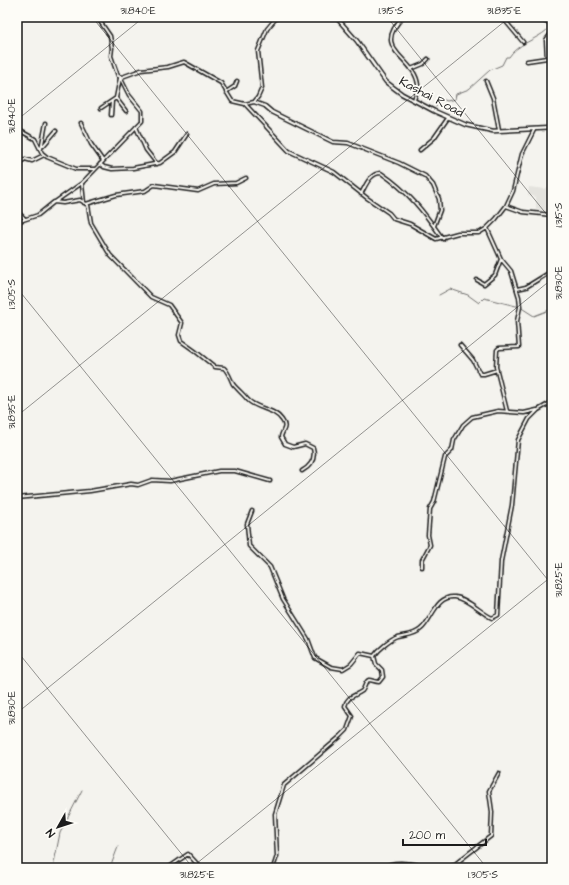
<svg xmlns="http://www.w3.org/2000/svg" width="569" height="885" viewBox="0 0 569 885" font-family="'Architects Daughter',sans-serif">
	<rect width="100%" height="100%" fill="#f4f3ee"/>
	<filter id="ink" filterUnits="userSpaceOnUse"><feTurbulence type="fractalNoise" baseFrequency=".025" numOctaves="2"/><feDisplacementMap in="SourceGraphic" scale="8" xChannelSelector="R" yChannelSelector="G"/><feConvolveMatrix kernelMatrix="1 2 1 2 8 2 1 2 1" color-interpolation-filters="sRGB"/></filter>
	<g filter="url(#ink)">
		<path fill="#e4e3de" d="M552,173V212L536,210V197L528,195L529,187L545,189L551,184Z"/>
		<g fill="none" stroke-linecap="round" stroke-linejoin="round">
			<path stroke="#72716f" stroke-width="1" d="M436,107L439,98L447,101L455,99L456,94L469,89L490,70L502,65L506,57H509C517,44 536,40 547,30
				M439,295L450,289L468,295L479,303L484,298L520,307L534,316L552,309
				M53,868L60,833L82,790
				M110,868L118,847"/>
			<defs>
				<path id="minor" d="M97,17L110,36L112,48L111,56L118,76L122,77L141,70L168,67L184,62L221,83L232,101L245,104L289,151L334,172L367,198L389,213L394,219L410,224L436,239L458,233H479L487,228L496,219L506,206L513,191L522,154L534,130
					M403,17C370,51 415,56 418,85C418,90 415,96 414,100
					M502,17L523,42
					M544,17L546,22
					M527,61L547,58L546,40L552,32
					M411,69L423,64L428,59
					M486,81L493,98L499,130
					M226,92L235,86L237,81
					M116,98L126,111
					M254,102L265,106L272,112L333,142L348,143L399,163L425,176L433,185L439,199L440,210L434,226
					M245,104L254,102L258,97L262,88L258,51L267,29L277,17
					M101,108L116,98L120,78
					M111,115L112,101
					M81,123L91,144L103,161
					M136,127L146,150L157,164
					M17,129L35,139L42,153L47,157L76,169H94
					M17,140L22,132
					M43,146L56,131
					M41,149L46,123
					M420,150L434,138L448,118
					M100,164L104,167L112,169L133,168L160,163L175,152L187,134
					M17,165L25,159L32,161L44,155
					M82,184L84,203
					M361,194C366,185 370,173 381,173C408,191 424,212 443,239
					M55,202L82,183L142,121V111L129,95L120,77
					M86,204L116,195L145,191L154,185L198,191L214,184L236,183L246,178
					M506,206L523,212L552,215
					M17,211L25,219
					M17,222L38,215L54,202L63,203L80,200L88,205L91,223L110,255L151,297L169,305L182,323L179,335L181,341L195,351L215,367L224,368C229,373 230,378 233,384C237,389 244,395 248,400C258,410 274,408 282,420C288,428 282,430 281,437L285,444L293,447L305,444L313,448C316,459 311,466 302,471
					M487,228L501,259L511,271L519,297L520,307L517,321L519,347L499,348L497,350L496,367L507,411
					M477,280L484,284L495,275L501,259
					M517,289L526,287L552,271
					M460,345L473,360L480,374H484L497,370
					M17,498L90,491L131,484L138,485L152,480L170,481L219,471H235L270,481
					M252,511L247,524L249,546L270,567L283,599L308,639L315,658L331,667L343,669L351,664L360,653L374,656
					M422,567V560L430,545L428,535L430,509L434,502L445,457L452,450L454,440L463,425L472,417L498,411L524,413L537,410
					M168,868L188,854L201,868
					M273,868L277,856L275,814L284,785L341,736L347,730L352,716L345,706C347,696 355,696 362,691C365,688 365,681 369,680C372,680 375,682 379,682L383,677L382,670L376,664L374,656C379,649 390,640 398,637C406,635 415,635 421,629C432,620 436,595 455,597C467,598 481,613 492,618L498,615L501,561L512,505L518,440L529,419L538,410L552,402
					M383,868C391,860 417,863 427,868
					M450,868L491,836L492,812L489,791L499,773"/>
				<path id="tertiary" d="M336,17L357,41L386,82L402,94L434,111L466,125L493,131L552,128"/>
			</defs>
			<use href="#minor" stroke="#1c1c1c" stroke-width="5"/>
			<use href="#tertiary" stroke="#1c1c1c" stroke-width="5.5"/>
			<use href="#minor" stroke="#fdfcf7" stroke-width="2"/>
			<use href="#tertiary" stroke="#fdfcf7" stroke-width="2.5"/>
		</g>
	</g>
	<path fill="none" stroke="#1c1c1c" stroke-width="1" stroke-opacity="0.45" d="M92,17L552,585M387,17L552,221M17,120L144,17M17,288L487,868M17,416L510,17M17,651L193,868M17,713L552,279M191,868L552,576"/>
	<g text-anchor="middle" stroke-width="3.5" stroke-linejoin="round" paint-order="stroke">
		<g font-size="13" fill="#1c1c1c" stroke="#fdfcf7">
			<text transform="translate(432 96) rotate(28)" y="5">Kashai Road</text>
		</g>
	</g>
	<rect width="569" height="885" fill="none" stroke="#fdfcf7" stroke-width="44"/>
	<g transform="translate(58 827) rotate(231)" stroke="#fdfcf7" stroke-width="3" paint-order="stroke">
	<path d="M0-3L7 15L0 10L-7 15Z" fill="#1c1c1c"/>
	<text y="-6" font-size="11" font-weight="bold" text-anchor="middle" fill="#1c1c1c">N</text>
	</g>
	<path d="M403 839v6h83v-6" fill="none" stroke="#1c1c1c" stroke-width="2"/>
	<text x="409" y="839" font-size="12" fill="#1c1c1c" stroke="#fdfcf7" stroke-width="3" paint-order="stroke">200 m</text>
	<rect x="22" y="22" width="525" height="841" fill="none" stroke="#1c1c1c" stroke-width="1.5"/>
	<g font-size="10" text-anchor="middle" fill="#1c1c1c">
		<text x="138" y="14">31.840°E</text>
		<text x="391" y="14">1.315°S</text>
		<text x="504" y="14">31.835°E</text>
		<text transform="translate(11 116) rotate(-90)" y="4">31.840°E</text>
		<text transform="translate(558 215) rotate(-90)" y="4">1.315°S</text>
		<text transform="translate(558 283) rotate(-90)" y="4">31.830°E</text>
		<text transform="translate(11 294) rotate(-90)" y="4">1.305°S</text>
		<text transform="translate(11 412) rotate(-90)" y="4">31.835°E</text>
		<text transform="translate(558 580) rotate(-90)" y="4">31.825°E</text>
		<text transform="translate(11 708) rotate(-90)" y="4">31.830°E</text>
		<text x="197" y="878">31.825°E</text>
		<text x="483" y="878">1.305°S</text>
	</g>
</svg>
